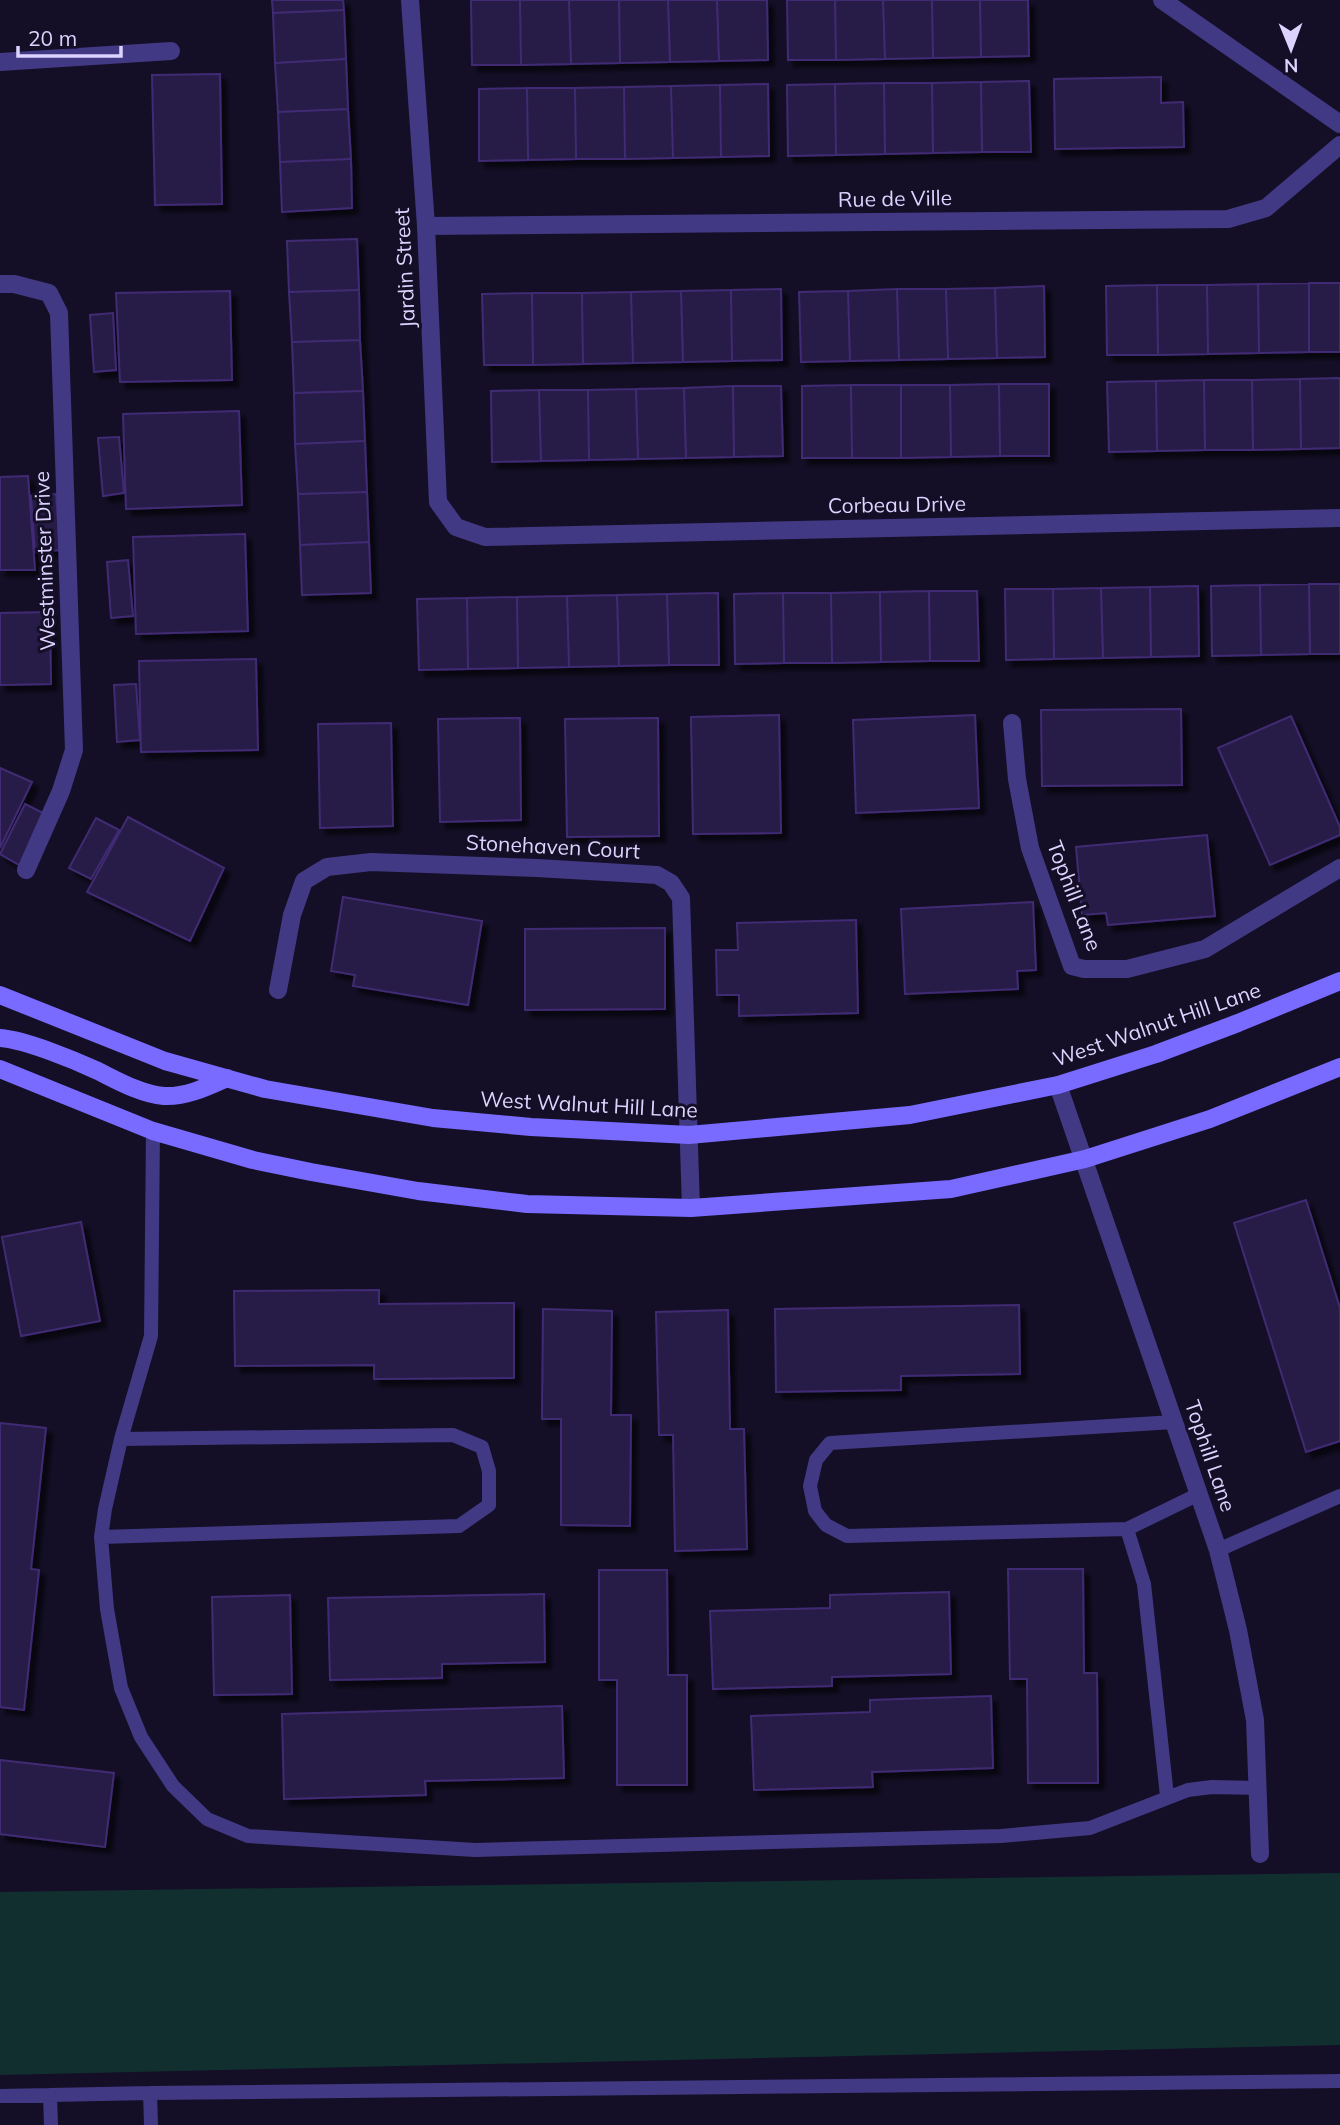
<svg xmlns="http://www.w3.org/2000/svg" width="1340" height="2125" viewBox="0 0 1340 2125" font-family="Mulish,sans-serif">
	<defs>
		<filter id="shadow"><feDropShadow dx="6" dy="6" stdDeviation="2" flood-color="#0009"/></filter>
	</defs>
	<rect width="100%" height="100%" fill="#140f26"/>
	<path fill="#122f30" d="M1340,1873V2045L0,2075V1892Z"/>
	<path fill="#271b47" stroke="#402c73" stroke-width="2" filter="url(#shadow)" d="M272,0H343L344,10L273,13Z
		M471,0H520L521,65H472Z
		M520,0H569L571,64L521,65Z
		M569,0H619L620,63L571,64Z
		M619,0H668L670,62L620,63Z
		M668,0H717L719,61L670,62Z
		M717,0H767L768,60L719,61Z
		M787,0H835L836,60H788Z
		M835,0H883L885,59L836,60Z
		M883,0H932L933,58L885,59Z
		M932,0H980L981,57L933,58Z
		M980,0H1028L1029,56L981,57Z
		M344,10L346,59L275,63L273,13Z
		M346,59L348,109L278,112L275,63Z
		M220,74L222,204L155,205L152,75Z
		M1161,77V103L1183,102L1184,147L1055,149L1054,79Z
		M1029,81L1031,152H982L981,82Z
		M981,82L982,152L933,153L932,83Z
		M884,83L885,154L836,155L835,84Z
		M884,83H932L933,153L885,154Z
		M768,84L769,156L721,157L720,85Z
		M835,84L836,155L788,156L787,85Z
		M720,85L721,157L673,158L671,86Z
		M671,86L673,158L625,159L624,87Z
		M624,87L625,159H576L575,88Z
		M527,88L528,160L479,161V89Z
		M527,88H575L576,159L528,160Z
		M348,109L351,159L280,162L278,112Z
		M351,159L352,208L282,212L280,162Z
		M357,239L359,290L289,292L287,241Z
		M1309,283V352L1259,353L1258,284Z
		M1309,283H1340V352H1309Z
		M1258,284L1259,353L1208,354L1207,285Z
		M1157,285L1158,355H1107L1106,286Z
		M1157,285H1207L1208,354L1158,355Z
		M1044,286L1045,357L997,358L995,288Z
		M995,288L997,358L948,359L946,289Z
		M781,289L782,360L732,361L731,290Z
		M897,289H946L948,359L899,360Z
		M897,289L899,360L850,361L848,291Z
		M359,290L360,340L292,342L289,292Z
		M731,290L732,361L683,362L681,291Z
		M230,291L232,380L120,382L116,293Z
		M681,291L683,362L633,363L631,292Z
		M848,291L850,361L801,362L799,292Z
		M631,292L633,363L583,364L582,293Z
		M532,293L533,365H484L482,294Z
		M532,293H582L583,364L533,365Z
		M113,313L116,370L94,372L90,315Z
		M360,340L363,391L294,393L292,342Z
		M1340,378V448L1301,449L1300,379Z
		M1300,379L1301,449L1253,450L1252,380Z
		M1204,380L1205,450L1157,451L1156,381Z
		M1204,380H1252L1253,450H1205Z
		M1156,381L1157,451L1109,452L1107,382Z
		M999,384H1049V456H1000Z
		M999,384L1000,456L951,457L950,385Z
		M851,385H901V458H852Z
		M851,385L852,458H802V386Z
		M901,385H950L951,457L901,458Z
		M733,386H781L783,456L734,457Z
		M733,386L734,457L686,458L684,388Z
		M684,388L686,458L638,459L636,389Z
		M636,389L638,459L589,460L588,390Z
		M539,390H588L589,460L541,461Z
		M539,390L541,461L492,462L491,391Z
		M363,391L365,441L295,444L294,393Z
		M239,411L242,505L126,509L123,414Z
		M119,437L124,493L103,496L98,438Z
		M365,441L367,492L298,494L295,444Z
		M28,476L35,570H0V477Z
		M367,492L369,542L300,545L298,494Z
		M56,494L60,550L35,552L31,496Z
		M245,534L248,631L136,634L133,537Z
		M369,542L371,593L302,595L300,545Z
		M128,560L133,616L111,618L107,562Z
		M1309,584H1340V654H1310Z
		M1309,584L1310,654L1261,655L1260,585Z
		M1260,585L1261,655L1212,656L1211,586Z
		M1198,586L1199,656L1151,657L1150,587Z
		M1150,587L1151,657L1103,658L1101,588Z
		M1101,588L1103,658L1054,659L1053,589Z
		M1005,589H1053L1054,659L1006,660Z
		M929,591L930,661L881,662L880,592Z
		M929,591H977L979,661H930Z
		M880,592L881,662L832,663L831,593Z
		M718,593L719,665H669L667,594Z
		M783,593L784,663L735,664L734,594Z
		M783,593H831L832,663H784Z
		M667,594L669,665L619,666L617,595Z
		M617,595L619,666L569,667L567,596Z
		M567,596L569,667L518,668L517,597Z
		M517,597L518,668L468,669L467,598Z
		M467,598L468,669L419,670L417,599Z
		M50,612L51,684L0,685V613Z
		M256,659L258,750L141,752L139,661Z
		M136,684L140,740L117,742L114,685Z
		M1181,709L1182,785L1042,786L1041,710Z
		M779,715L781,833L693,834L691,717Z
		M975,715L979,808L856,813L853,720Z
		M1291,716L1340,827V835L1270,865L1218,748Z
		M520,718L521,820L440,822L438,719Z
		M658,718L659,836L567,837L565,719Z
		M391,723L393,826L320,828L318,724Z
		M0,768L32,782L0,848Z
		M25,804L47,815L21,866L0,854Z
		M128,817L224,868L190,941L87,892Z
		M96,818L119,830L91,879L69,868Z
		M1207,835L1215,916L1108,925L1106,913L1082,915L1076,847Z
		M343,897L482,921L468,1005L353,986L355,975L331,971Z
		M1033,902L1036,970L1017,971L1018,989L905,994L901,909Z
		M856,920L858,1013L739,1016V995H717L716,950H738L737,923Z
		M665,928V1009L525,1010V929Z
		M1306,1200L1340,1308V1441L1306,1452L1234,1223Z
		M81,1222L100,1321L21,1336L2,1237Z
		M379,1290V1304L514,1303V1378L374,1379V1365L235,1366L234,1291Z
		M1019,1305L1020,1374L901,1376V1390L776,1392L775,1309Z
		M543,1309L612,1311L611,1415H631L630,1526L561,1525V1419H542Z
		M728,1310L730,1429H744L747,1549L675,1551L673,1435H659L656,1312Z
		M0,1423L46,1428L31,1569L39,1570L24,1710L0,1707Z
		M1008,1569H1083L1084,1673H1097L1098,1783H1028L1027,1679H1010Z
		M599,1570H667L668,1675H687V1785H617V1680H599Z
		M949,1592L951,1674L832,1677V1686L713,1689L710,1611L830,1608V1595Z
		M544,1594L545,1662L442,1664V1678L330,1680L328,1598Z
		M290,1595L292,1694L214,1695L212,1597Z
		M991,1696L993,1768L872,1772L873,1787L754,1790L751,1716L870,1712V1700Z
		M562,1706L564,1778L425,1781L426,1795L284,1799L282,1714Z
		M0,1760L114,1773L105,1847L0,1834Z"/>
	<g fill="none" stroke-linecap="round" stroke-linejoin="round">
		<path stroke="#423985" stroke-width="14" d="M153,1131L151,1336L121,1439L105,1509L101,1537L107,1609L121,1688L141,1737L173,1786L207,1819L248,1836L475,1850L1001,1836L1090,1828L1188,1790L1212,1787L1258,1788
			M1127,1529L1199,1494
			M101,1537L459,1526L489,1505V1471L482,1447L453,1435L121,1439
			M1218,1550L1340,1496
			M1167,1796L1144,1584L1127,1529L847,1536L826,1525L815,1511L810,1486L816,1460L830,1443L1174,1422
			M150,2093L151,2125
			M50,2095L51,2125
			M0,2096L150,2093L1340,2081"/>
		<path stroke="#423985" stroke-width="18" d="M410,0L426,226L438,502L456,527L485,537L1340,518
			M0,62L171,51
			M426,226L1228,219L1266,208L1340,145
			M0,284H14L49,293L59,313L74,750L61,791L26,870
			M1012,723L1017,779L1030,848L1072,966L1084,969H1127L1205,949L1340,868
			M278,990L292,915L304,881L327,867L371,862L537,868L657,875L671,883L681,898L691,1208
			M1058,1085L1218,1550L1238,1630L1255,1720L1260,1854"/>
		<path stroke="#423985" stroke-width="18" d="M1162,0L1340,124"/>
		<path stroke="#796bff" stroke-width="18" d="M0,995L165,1061L265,1089L433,1118L531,1127L689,1135L910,1115L1058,1085L1156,1054L1238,1023L1340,981
			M0,1038C26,1040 74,1060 98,1071C118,1081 141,1094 164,1096C186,1097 207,1087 227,1078
			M0,1069L153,1131L253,1160L311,1172L418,1191L527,1204L691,1208L951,1189L1085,1159L1210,1119L1340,1067"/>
	</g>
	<g text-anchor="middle" stroke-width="6" stroke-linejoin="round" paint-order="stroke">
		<g font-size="21" fill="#dcd4ff" stroke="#140f26">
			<text transform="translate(895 199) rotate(-1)" y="7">Rue de Ville</text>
			<text transform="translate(405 268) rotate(-93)" y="7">Jardin Street</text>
			<text transform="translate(897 505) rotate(-1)" y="7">Corbeau Drive</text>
			<text transform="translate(45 561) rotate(-92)" y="7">Westminster Drive</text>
			<text transform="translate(553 847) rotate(3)" y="7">Stonehaven Court</text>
			<text transform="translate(1074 896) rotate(69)" y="7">Tophill Lane</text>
			<text transform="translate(1157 1025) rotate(-19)" y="7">West Walnut Hill Lane</text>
			<text transform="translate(589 1105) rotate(3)" y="7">West Walnut Hill Lane</text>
			<text transform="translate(1210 1456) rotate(71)" y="7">Tophill Lane</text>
		</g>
	</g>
	<g transform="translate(1291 49) rotate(179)" stroke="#140f26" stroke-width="5" paint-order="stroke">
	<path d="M0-5L12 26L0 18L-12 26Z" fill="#dcd4ff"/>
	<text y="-10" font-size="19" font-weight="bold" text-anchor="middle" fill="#dcd4ff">N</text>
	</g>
	<path d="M18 46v10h103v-10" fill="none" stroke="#dcd4ff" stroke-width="3.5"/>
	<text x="28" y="46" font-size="21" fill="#dcd4ff" stroke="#140f26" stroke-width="5" paint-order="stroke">20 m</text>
</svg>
